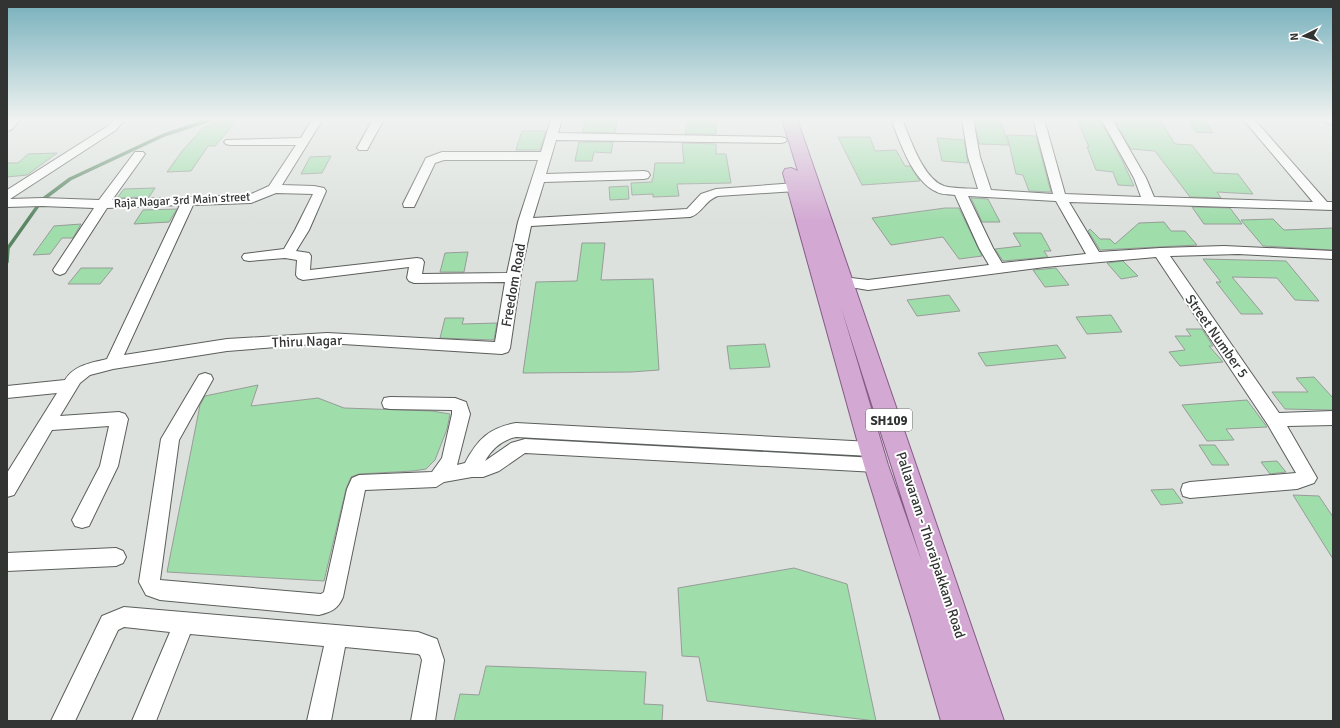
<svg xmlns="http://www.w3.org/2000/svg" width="1340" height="728" viewBox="0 0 1340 728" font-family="Signika,sans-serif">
	<rect width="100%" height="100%" fill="#dce1dd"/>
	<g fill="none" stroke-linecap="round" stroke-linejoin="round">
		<path stroke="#5b8664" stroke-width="3.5" d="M7,262L8,248L42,200L70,179L164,135L213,119"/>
	</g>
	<path fill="#9fddab" stroke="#989c98" d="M225,119H238L215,146H208L191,171L167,172L183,150L203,128Z
		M586,119L617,120L615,133L583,132Z
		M688,119H716V134H685Z
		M1077,119L1100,120L1122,160L1134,186L1118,185L1113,172L1096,170L1087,147H1089Z
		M1119,119H1159L1175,144L1192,145L1214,173L1238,174L1253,194L1217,192L1221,198L1190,197L1155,151L1131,149L1115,122H1120Z
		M1188,119H1204L1213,133L1196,132Z
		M975,120L1000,121L1009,145L979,144Z
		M522,131H546L540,150H516Z
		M1007,135L1036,136L1051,192L1029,191L1023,175L1016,174Z
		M838,137H870L875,151L896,150L905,166H910L920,181L862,185Z
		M937,138L964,140L968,163L942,161Z
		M579,142H613L611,153L594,152L592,161H575Z
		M682,143L716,144V154H726L731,183L677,184L679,196L653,197V194L632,195L631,183L652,182V179H653L655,163H684Z
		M57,153L27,175L7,177V163H18L28,154Z
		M331,156L322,173L301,174L310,157Z
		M628,186L629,199L610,200L609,187Z
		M155,188L149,197L117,198L124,189Z
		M971,198L988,199L1000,222H982Z
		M1192,207L1230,208L1242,224H1204Z
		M945,208H959L982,256L959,259L943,237L891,245L872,218Z
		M177,209L169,222L134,224L143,210Z
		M1273,219L1284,230L1333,228V250L1263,246L1241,220Z
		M1164,222L1171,231H1185L1197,245L1100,250L1088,231L1090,229L1100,239H1110L1115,244L1139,223Z
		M81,224L73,238H62L50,254L33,255L54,226Z
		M1013,233H1041L1051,251H1044L1048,257L1003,261L995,249L1021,246Z
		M582,243H605L601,280L653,279L659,370L631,372L523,373L536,282L577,281Z
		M468,252L464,272H440L445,253Z
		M1203,259L1286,261L1319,301L1295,300L1277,278L1232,277L1263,314H1241L1216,282H1221Z
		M1123,261L1138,276L1121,279L1107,263Z
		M81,268H113L100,284H68Z
		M1056,268L1069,285L1045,287L1033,270Z
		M949,295L960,311L917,316L907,300Z
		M1111,315L1122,332L1087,334L1076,317Z
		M445,318H464L462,324L497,323L494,340L440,338Z
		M1186,329H1202L1213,346H1209L1223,362L1180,366L1169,352L1185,350L1175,336H1191Z
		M765,344L770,367L730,369L727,346Z
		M1057,345L1066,358L986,366L978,353Z
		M1314,377L1333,398V410L1285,409L1272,392H1308L1296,378Z
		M258,385L251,406L318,398L344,408L432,411L450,414L447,429L435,460L426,469L413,471L359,474L351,477L346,489L324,581L167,572L200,405L205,396Z
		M1247,400L1267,427L1226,429L1234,440L1207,441L1182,405Z
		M1199,445H1215L1229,465H1212Z
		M1277,461L1286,472L1270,474L1261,462Z
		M1173,489L1183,503L1161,505L1151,490Z
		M1293,495L1319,496L1333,517V559Z
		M794,568L847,584L876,721L707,701L699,657L682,656L678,588Z
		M486,666L646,672L644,704L663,705L662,721H454L460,694L479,695Z"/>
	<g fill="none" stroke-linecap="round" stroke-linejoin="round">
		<defs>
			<path id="street" d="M9,119H21L11,130L7,131V122Z
				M114,119H125L116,130L10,199L42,198L99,200L135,152H143L145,154L112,200L249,195L269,186L296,145H230L226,144L224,142L226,140L301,138L312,119H323L282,185L314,186L324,188L326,191L309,230L296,251L309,253L311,256L310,270L417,258L422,259L424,262L422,274L507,273L518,222L538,160H444L435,163L414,207H404L403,204L426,158L442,152H541L551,119H562L558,133L781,137L785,138L787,140L785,142L781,143L556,140L546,174L644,171L648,172L650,175L648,178L644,179L544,182L533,218L687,209L701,194L716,189L796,183L800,184L802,187L800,190L796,191L718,196C705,200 702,214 690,217L531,226L521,273L510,348L508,352L502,354L327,343L227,351L113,369L90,375L80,383L60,416L119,412L125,414L128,419L118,466L89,526L82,528L75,526L72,520L100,466L109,426L52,430L14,495L7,497V473L57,393L7,398V386L65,380C74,365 91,363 107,359L180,205L107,208L65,273L60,275L55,273L53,270L94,208L42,206L7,207V190L108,126ZM276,193L313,194L295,230L284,249L244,254L242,257L244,260L249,261L285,258L297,260L296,275L298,278L303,280L409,267L407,278L409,281L414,283L505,282L495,342L327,333L227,339L124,355L193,205L251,203Z
				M373,119H384L367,150H359L357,148Z
				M891,119H902C910,138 923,179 944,186C954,189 968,188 978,189L968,157L962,119H973L980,157L991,190L1053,194L1033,119H1044L1065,194L1141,197L1134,178L1101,119H1112L1146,178L1154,197L1313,202L1243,119H1254L1327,202H1333V210L1069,202L1099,252L1160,248L1224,246L1333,251V259L1238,254L1170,256L1279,413L1333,411V425L1287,426L1317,478L1314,483L1297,489L1190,498L1183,496L1181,490L1183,484L1190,482L1296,473L1268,425L1156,257L1045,267L868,290L838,285L836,282L838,279L843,277L868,280L989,265L979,248L955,195C949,194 942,195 937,192C913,182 900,142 891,119ZM968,196L1056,201L1086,254L1002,263L993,248Z
				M205,373L211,375L213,379L179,440L160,580L321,594L324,592L347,489L352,478L359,475L432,472L442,458L452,414V410L390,409L384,408L382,403L384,398L390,397L455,398L466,402L470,414L457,465L465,463C478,439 489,428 516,423L871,442L877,444L880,449L877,454L871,456L516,437C502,440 492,449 485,461L511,443L525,439L876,458L882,460L885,465L882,470L876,472L525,453L499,471L483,477H472L444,482L436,487L365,490L343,597C338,609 331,612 319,615L160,600L146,595L139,582L161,439L199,375Z
				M116,548L123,551L126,557L123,563L116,566L7,571V553Z
				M124,607L418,632L437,639L444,660L435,721H411L422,660L420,655L418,654L345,647L331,721H307L324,646L190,634L156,721H132L170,632L124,627L118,630L75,721H51L102,616Z"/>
			<path id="secondary" d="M1324,119H1333V125L1326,122Z"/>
			<path id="primary" d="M782,119H797L1004,721H941L911,617L864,465L783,173L785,169L791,168L798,171ZM841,307L922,562L888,465Z"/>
		</defs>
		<use href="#street" stroke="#5b5f5b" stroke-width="2"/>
		<use href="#secondary" stroke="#5b5f5b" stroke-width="2"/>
		<use href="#primary" stroke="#875b88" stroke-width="2"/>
		<use href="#street" fill="#fff" fill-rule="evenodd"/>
		<use href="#secondary" fill="#fff" fill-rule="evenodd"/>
		<use href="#primary" fill="#d3a9d3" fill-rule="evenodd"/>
	</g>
	<linearGradient id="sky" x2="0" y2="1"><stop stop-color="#76b0bc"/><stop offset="0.54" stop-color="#eff2f0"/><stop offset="1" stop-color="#eff2f0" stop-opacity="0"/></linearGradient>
	<rect width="1340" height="221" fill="url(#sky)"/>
	<g text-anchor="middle" stroke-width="4" stroke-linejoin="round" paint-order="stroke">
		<g font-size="12" fill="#323433" stroke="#fff">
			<text transform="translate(182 200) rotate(-3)" y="4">Raja Nagar 3rd Main street</text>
		</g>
		<rect fill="#fff" stroke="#707170" stroke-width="1" x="866" y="409" width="46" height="22" rx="3"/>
		<g font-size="13" font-weight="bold" fill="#323433">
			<text x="889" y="425">SH109</text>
		</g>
		<g font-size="14" fill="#323433" stroke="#fff">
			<text transform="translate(513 285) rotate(-80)" y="5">Freedom Road</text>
			<text transform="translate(1217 336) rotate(55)" y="5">Street Number 5</text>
			<text transform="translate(307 341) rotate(-2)" y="5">Thiru Nagar</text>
			<text transform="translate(931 545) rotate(72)" y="5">Pallavaram - Thoraipakkam Road</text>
		</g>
	</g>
	<rect width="1340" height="728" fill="none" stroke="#323433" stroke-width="16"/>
	<g transform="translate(1304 36) rotate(265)" stroke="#ffffff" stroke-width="3" paint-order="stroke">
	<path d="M0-3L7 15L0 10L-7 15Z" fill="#323433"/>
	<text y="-6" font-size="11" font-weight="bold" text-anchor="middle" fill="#323433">N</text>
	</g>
</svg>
